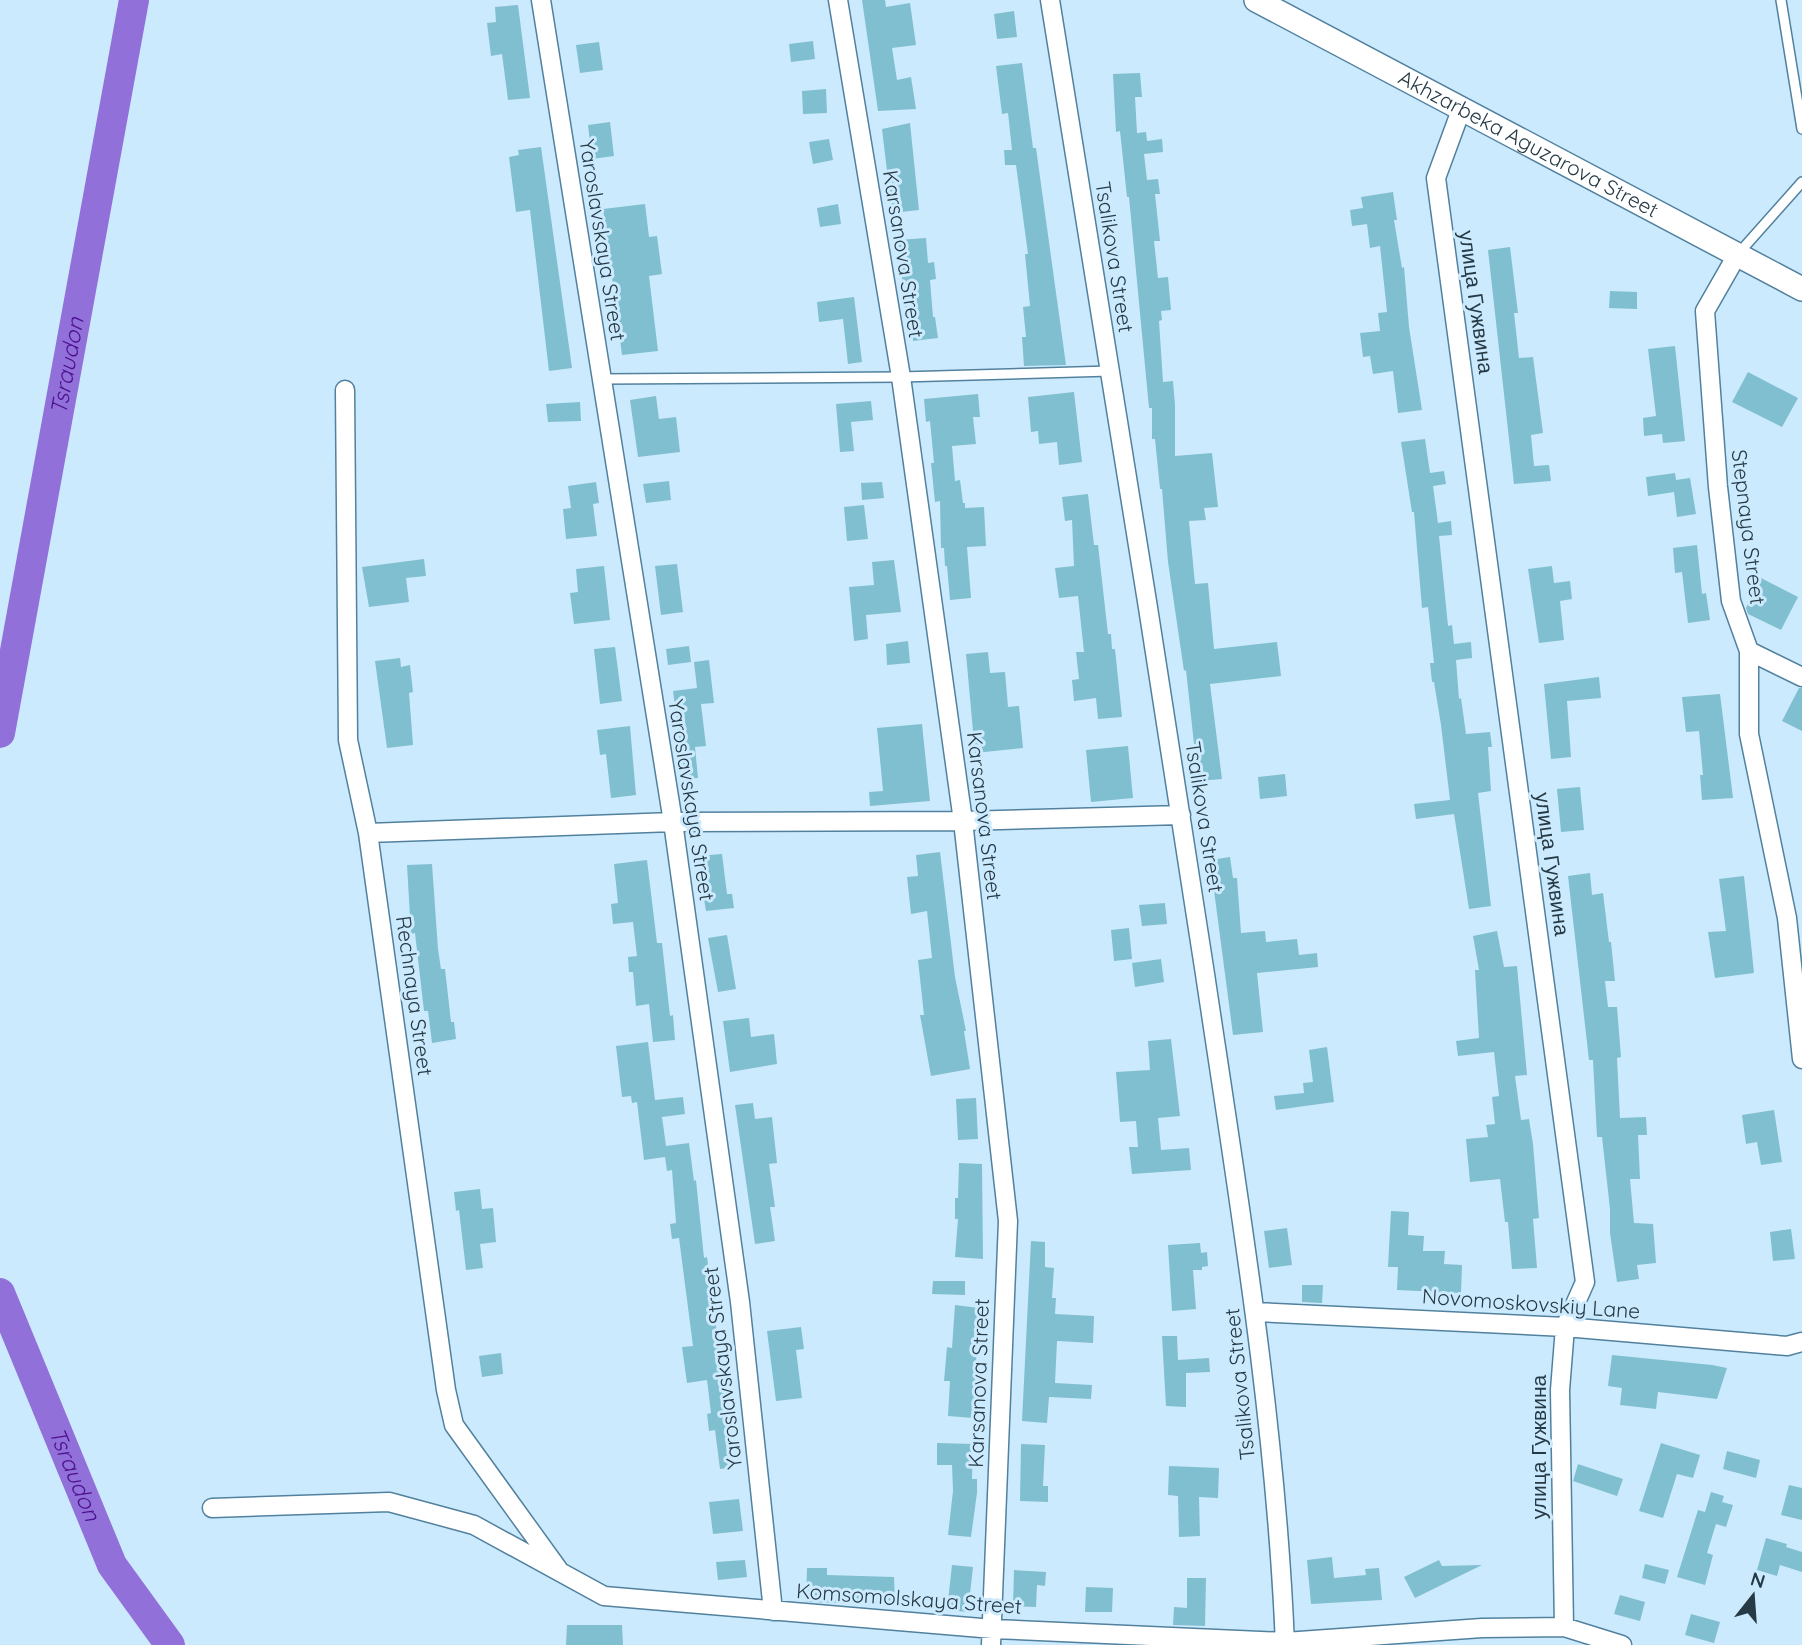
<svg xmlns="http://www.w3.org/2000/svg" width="1802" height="1645" viewBox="0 0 1802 1645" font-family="Quicksand,sans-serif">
	<rect width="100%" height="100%" fill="#cceafd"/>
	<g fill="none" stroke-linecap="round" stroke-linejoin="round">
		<g stroke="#9270d9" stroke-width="30">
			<path id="s1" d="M0,733L134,0"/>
			<path id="s2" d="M0,1293L112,1565L170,1645"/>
		</g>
	</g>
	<path fill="#80bfcf" d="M862,0H885L886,7L910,3L916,45L892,48L897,80L911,77L916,109L878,111Z
		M518,5L530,98L508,100L502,54L491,56L487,23L496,22L495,7Z
		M1014,11L1017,37L997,39L994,14Z
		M813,41L815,59L791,62L789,44Z
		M599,42L603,70L580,73L576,45Z
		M1022,63L1033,148H1036L1066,365L1024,366L1022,337H1026L1023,307L1030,306L1025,254H1028L1016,165H1005L1004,150H1012L1008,113L1002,114L996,66Z
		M1140,73L1142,97H1135L1137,133L1146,132L1147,141L1162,139L1163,152L1144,154L1147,180L1158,179L1160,194H1155L1160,241H1154L1158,278L1168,277L1171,310L1161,311L1162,320L1159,321L1163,382L1173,381L1175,405V456L1212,453L1218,507L1204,508L1206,520L1189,521L1195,584L1208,583L1214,649L1277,642L1280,667L1281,676L1210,684L1222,779L1198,781L1186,670L1184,671L1168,562L1162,489H1160L1155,439H1152V408H1149L1129,197H1127L1120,131L1116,132L1113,74Z
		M826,89L827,113L803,114L802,91Z
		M610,122L614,156L592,159L588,125Z
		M910,123L919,210L892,213L882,129Z
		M829,139L833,160L813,164L809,142Z
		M541,147L572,368L549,371L530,210L516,212L509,157L519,155L518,150Z
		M1393,192L1397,220H1394L1402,268L1404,267L1409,327L1422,410L1398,413L1393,371L1373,374L1370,356L1363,357L1360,333L1380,331L1378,313L1387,312L1380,246L1370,248L1367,224L1352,226L1350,210L1363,208L1361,197Z
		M645,204L649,237L657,236L662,274L649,276L658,351L622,355L603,209Z
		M838,204L841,224L820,227L817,208Z
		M926,238L928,263L934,262L936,279L930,280L933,317H935L938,338L913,341L910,315L906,316L898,240Z
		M1510,247L1518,313H1514L1519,358L1533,357L1543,433L1531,435L1534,466L1549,465L1551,481L1514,484L1488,250Z
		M1610,291L1637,292V309L1609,308Z
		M854,297L862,362L848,364L843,319L819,322L817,302Z
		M1675,346L1685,441L1663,443L1662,434L1644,436L1643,418L1656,416L1648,349Z
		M1748,372L1798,398L1782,427L1732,402Z
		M1074,392L1082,462L1059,465L1057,442L1039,444L1038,431L1031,432L1028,397Z
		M978,394L980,417H973L976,444L952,446L955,481L960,480L963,503H965V508L984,507L986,546L967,547L971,598L950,600L947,566H945L944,548H941L940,501L935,502L931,463H934L930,421L926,422L924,399Z
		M656,396L659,419L676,417L680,452L638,457L630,400Z
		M871,401L873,420L851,422L854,451L840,452L836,404Z
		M580,402L581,421L548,422L546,404Z
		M1425,439L1430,473L1444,471L1446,484L1433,486L1438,523L1451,521L1452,535L1439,536L1448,626L1452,625L1454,644L1471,642L1472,658L1456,660L1459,699L1461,698L1466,734L1490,732L1492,747H1488L1491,791L1478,793L1491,906L1469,909L1454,814L1416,819L1414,804L1450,800L1441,725L1434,682H1432L1430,663H1434L1428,607L1422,608L1414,512H1412L1401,442Z
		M1675,473L1676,480L1690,478L1696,514L1677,517L1674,492L1648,496L1646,477Z
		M669,481L671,500L646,503L643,484Z
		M596,482L599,503L593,504L597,536L566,539L563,509L571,508L568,486Z
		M882,482L884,498L862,500L861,483Z
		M1088,494L1094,545H1098L1108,634H1111L1112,649H1115L1122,717L1098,719L1096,698L1074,701L1072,680L1079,679L1076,652H1084L1078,596L1059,598L1055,568L1074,566L1072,520L1065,521L1062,497Z
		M864,505L868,539L847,541L844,507Z
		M1697,545L1702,594L1706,593L1710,620L1688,623L1682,572L1675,573L1673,548Z
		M424,559L426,576L406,578L409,602L369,607L362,567Z
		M894,560L901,612L866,615L868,639L854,641L849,587L874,585L872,562Z
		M677,564L683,612L661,615L655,566Z
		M604,566L610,620L574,624L570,593L578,592L576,569Z
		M1552,566L1554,583L1570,581L1572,599L1560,601L1564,640L1539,643L1528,569Z
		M1761,578L1798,597L1781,630L1748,614L1746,608Z
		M908,641L910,663L887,665L886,644Z
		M689,646L691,662L668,665L666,649Z
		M615,647L622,701L600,704L594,649Z
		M988,652L990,673L1005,672L1008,707L1019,706L1023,748L975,753L966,654Z
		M400,658L401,667L410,665L413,692L409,693L413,745L387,748L375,661Z
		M709,660L714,703L701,704L706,746L695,747L698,778L685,779L673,691L697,688L694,662Z
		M1599,677L1601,698L1567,701L1571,757L1551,759L1544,684Z
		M1799,688H1802V731L1782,721Z
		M1720,694L1733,798L1702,800L1700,775H1703L1699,731L1686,732L1682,697Z
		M922,724L930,801L870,806L869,792L883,791L877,728Z
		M630,726L636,795L611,798L606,754L600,755L597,730Z
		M1128,746L1133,798L1091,802L1086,750Z
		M1285,774L1287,796L1260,799L1258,777Z
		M1580,787L1584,830L1561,832L1557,789Z
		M940,852L955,977L966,1031H964L970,1069L931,1076L920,1015H924L918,960L932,958L927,911L911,914L907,877L918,876L916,855Z
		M722,854L727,894H732L734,908L706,911L697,856Z
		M1230,857L1233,878H1237L1241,933L1265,931L1266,942L1297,939L1299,955L1317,953L1318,967L1257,973L1263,1032L1233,1035L1210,860Z
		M647,860L657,943H662L670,1016L673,1015L675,1040L653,1042L649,1004L636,1006L633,972H629L628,957L637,956L633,922L613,924L611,904L618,903L614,864Z
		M432,864L438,949L441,969H445L451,1022H454L456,1039L432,1043L428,1011H424L415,933L411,934L407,865Z
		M1590,873L1592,895L1603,893L1609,942H1611L1615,981H1605L1608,1007H1617L1621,1057L1617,1058L1620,1118L1646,1117L1647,1135H1638L1640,1179H1630L1634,1223L1653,1224L1656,1263L1637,1265L1639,1279L1617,1282L1610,1233V1209L1602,1137H1597L1593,1060H1589L1568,876Z
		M1744,876L1754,973L1715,978L1708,932L1726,931L1719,879Z
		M1165,903L1167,924L1142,926L1139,905Z
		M1129,928L1132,959L1114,961L1111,930Z
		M1497,931L1504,967L1517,966L1527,1075L1515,1076L1521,1120L1529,1119L1533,1144L1539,1218L1533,1219L1537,1268L1512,1269L1508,1222H1505L1500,1179L1470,1182L1466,1139L1488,1137L1486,1125L1495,1124L1492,1097L1499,1096L1494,1052L1458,1056L1456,1041L1479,1038L1475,970H1479L1473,936Z
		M727,935L736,989L718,992L708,938Z
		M1161,959L1164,982L1135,987L1132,963Z
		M749,1018L751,1037L774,1034L777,1064L730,1072L723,1021Z
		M1171,1039L1180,1116L1158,1118L1161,1150L1189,1148L1191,1170L1132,1174L1129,1147H1138L1136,1121L1120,1122L1116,1072L1150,1070L1148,1041Z
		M648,1042L655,1100L683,1097L685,1114L662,1117L666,1146L689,1143L694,1181L696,1180L704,1258L707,1257L727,1410L730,1409L732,1428L730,1429L735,1467L720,1469L715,1430L709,1431L707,1414L711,1413L707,1380L687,1383L682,1347L693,1346L679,1238L672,1239L670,1224L676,1223L672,1170L667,1171L665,1157L644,1160L637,1102L632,1103L631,1096L622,1097L616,1046Z
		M1327,1047L1334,1102L1276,1110L1274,1096L1304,1093L1303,1083L1313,1082L1309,1050Z
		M976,1098L978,1139L958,1140L956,1099Z
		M753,1103L755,1119L772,1117L777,1163L769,1164L775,1207H770L775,1241L755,1244L735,1105Z
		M1774,1110L1782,1162L1761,1165L1757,1142L1746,1144L1742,1115Z
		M959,1163L982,1164L983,1259L955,1257L958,1219H955V1198H958Z
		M480,1189L482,1209L493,1208L496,1242L480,1244L483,1268L466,1270L459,1210L456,1211L454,1192Z
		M1391,1211L1409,1212L1408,1235L1424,1236L1423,1251H1445L1444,1264L1462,1265L1461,1293L1397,1290L1398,1267H1388Z
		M1287,1228L1292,1265L1269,1268L1264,1231Z
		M1791,1229L1795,1259L1773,1261L1770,1232Z
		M1031,1241L1045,1242V1267L1054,1268L1052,1298H1056L1055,1314L1094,1316L1093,1343L1057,1341L1055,1383L1092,1385L1091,1399L1049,1397L1047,1423L1022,1421Z
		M1200,1243L1201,1253L1207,1252L1208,1266L1202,1267V1270H1193L1196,1309L1172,1311L1168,1245Z
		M933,1281H965V1295L932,1294Z
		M1302,1285H1323L1322,1303L1302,1302Z
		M955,1305L979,1308L973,1418L948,1416L950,1381H944L947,1347L952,1348Z
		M801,1327L804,1349L796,1350L802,1398L776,1401L767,1331Z
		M1162,1336H1177L1178,1360L1209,1358L1210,1372L1186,1373V1407L1166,1406Z
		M501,1353L503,1374L482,1377L479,1356Z
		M1612,1355L1712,1365L1727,1368L1717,1399L1658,1392L1656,1409L1620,1405L1622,1388L1608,1386Z
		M937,1443L973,1444L972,1479H977V1493L971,1537L948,1535L953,1491L952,1465H937Z
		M1661,1443L1700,1455L1693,1478L1677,1474L1663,1518L1639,1511Z
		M1021,1444L1045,1445L1043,1486H1048V1502L1020,1501Z
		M1727,1451L1760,1460L1756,1478L1723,1469Z
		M1578,1464L1623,1479L1617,1496L1573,1481Z
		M1169,1466L1219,1468L1218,1498L1199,1497L1200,1536L1179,1537L1178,1496L1168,1495Z
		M1789,1485L1802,1488V1520L1781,1515Z
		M1711,1492L1724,1496L1722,1502L1733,1505L1726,1527L1716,1524L1707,1553L1713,1555L1705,1585L1677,1577L1698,1510L1705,1512Z
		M739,1499L743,1531L713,1534L709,1502Z
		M1766,1538L1787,1544L1786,1547L1802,1552V1572L1780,1565L1777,1576L1757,1570Z
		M1332,1557L1334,1578L1366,1575L1365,1569L1379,1568L1382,1600L1311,1604L1307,1560Z
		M745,1560L747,1577L718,1580L716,1562Z
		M1439,1560L1442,1566L1482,1565L1415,1598L1404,1577Z
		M1645,1564L1669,1570L1665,1584L1642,1578Z
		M952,1565L973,1567L968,1612L947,1610Z
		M807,1568H827V1575L894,1577L895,1604L806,1602Z
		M1014,1570L1046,1572L1045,1586L1037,1585L1036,1607L1013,1606Z
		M1187,1578H1206L1205,1626L1173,1625L1174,1607L1187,1608Z
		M1086,1587L1113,1588L1112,1612H1085Z
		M1620,1595L1645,1602L1640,1621L1614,1614Z
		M1691,1614L1720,1622L1714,1643L1685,1635Z
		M567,1625H622L623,1645H566Z"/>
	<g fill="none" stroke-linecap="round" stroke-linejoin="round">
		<defs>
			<path id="service" d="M1781,0L1802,129
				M1738,254L1802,182
				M602,379L901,377L1110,371"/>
			<path id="minor" d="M541,0L673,822L740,1302L773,1611
				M838,0L901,377L963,821L1008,1221L991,1645
				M1050,0C1102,324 1156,649 1205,974C1238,1196 1276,1420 1285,1645
				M1461,110L1436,178L1585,1282L1565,1327L1560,1390L1564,1627
				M1737,255L1705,311L1718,487L1731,601L1749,651V734L1787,918L1802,1059
				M345,390L348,740L368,833L446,1390L454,1425L558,1569
				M1749,651L1802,677
				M368,833L673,822L963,821L1181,815
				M1256,1312L1565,1327L1787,1346L1802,1342
				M212,1508L389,1502L474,1525L604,1596L993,1629L1285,1642L1482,1628L1564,1627L1622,1645"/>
			<g id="tertiary">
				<path id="s3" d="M1256,0L1802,289"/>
			</g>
		</defs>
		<use href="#service" stroke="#51819e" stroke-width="12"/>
		<use href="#minor" stroke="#51819e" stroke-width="21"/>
		<use href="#tertiary" stroke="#51819e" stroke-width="26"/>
		<use href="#service" stroke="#fff" stroke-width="9"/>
		<use href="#minor" stroke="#fff" stroke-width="18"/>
		<use href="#tertiary" stroke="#fff" stroke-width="23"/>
	</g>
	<g text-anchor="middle" stroke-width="6" stroke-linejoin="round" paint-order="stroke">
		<g font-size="21" fill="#263a46" stroke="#cceafd">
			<text dy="7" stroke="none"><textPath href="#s3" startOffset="308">Akhzarbeka Aguzarova Street</textPath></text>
			<text transform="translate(602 240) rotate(81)" y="7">Yaroslavskaya Street</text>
			<text transform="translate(903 254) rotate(81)" y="7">Karsanova Street</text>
			<text transform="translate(1114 257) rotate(81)" y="7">Tsalikova Street</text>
			<text transform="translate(1476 302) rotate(82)" y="7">улица Гужвина</text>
			<text transform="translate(1748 527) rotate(83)" y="7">Stepnaya Street</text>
			<text transform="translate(691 800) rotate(81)" y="7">Yaroslavskaya Street</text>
			<text transform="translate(984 816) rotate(83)" y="7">Karsanova Street</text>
			<text transform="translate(1204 817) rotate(81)" y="7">Tsalikova Street</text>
			<text transform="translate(1552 864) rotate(82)" y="7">улица Гужвина</text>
			<text transform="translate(414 996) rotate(82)" y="7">Rechnaya Street</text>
			<text transform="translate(1531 1304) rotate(4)" y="7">Novomoskovskiy Lane</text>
			<text transform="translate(723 1368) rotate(-97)" y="7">Yaroslavskaya Street</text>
			<text transform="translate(979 1383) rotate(-88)" y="7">Karsanova Street</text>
			<text transform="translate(1240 1384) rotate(-96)" y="7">Tsalikova Street</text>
			<text transform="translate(1539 1447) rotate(-90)" y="7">улица Гужвина</text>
			<text transform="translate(909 1599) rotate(4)" y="7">Komsomolskaya Street</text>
		</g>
		<g font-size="23" font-style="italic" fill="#4d1091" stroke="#cceafd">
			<text dy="8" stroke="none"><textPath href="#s1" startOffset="373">Tsraudon</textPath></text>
			<text dy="8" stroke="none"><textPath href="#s2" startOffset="196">Tsraudon</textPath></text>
		</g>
	</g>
	<g transform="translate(1753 1596) rotate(17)" stroke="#cceafd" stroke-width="5" paint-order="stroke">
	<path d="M0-5L12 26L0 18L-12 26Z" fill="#263a46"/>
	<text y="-10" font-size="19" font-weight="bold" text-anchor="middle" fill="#263a46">N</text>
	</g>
</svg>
